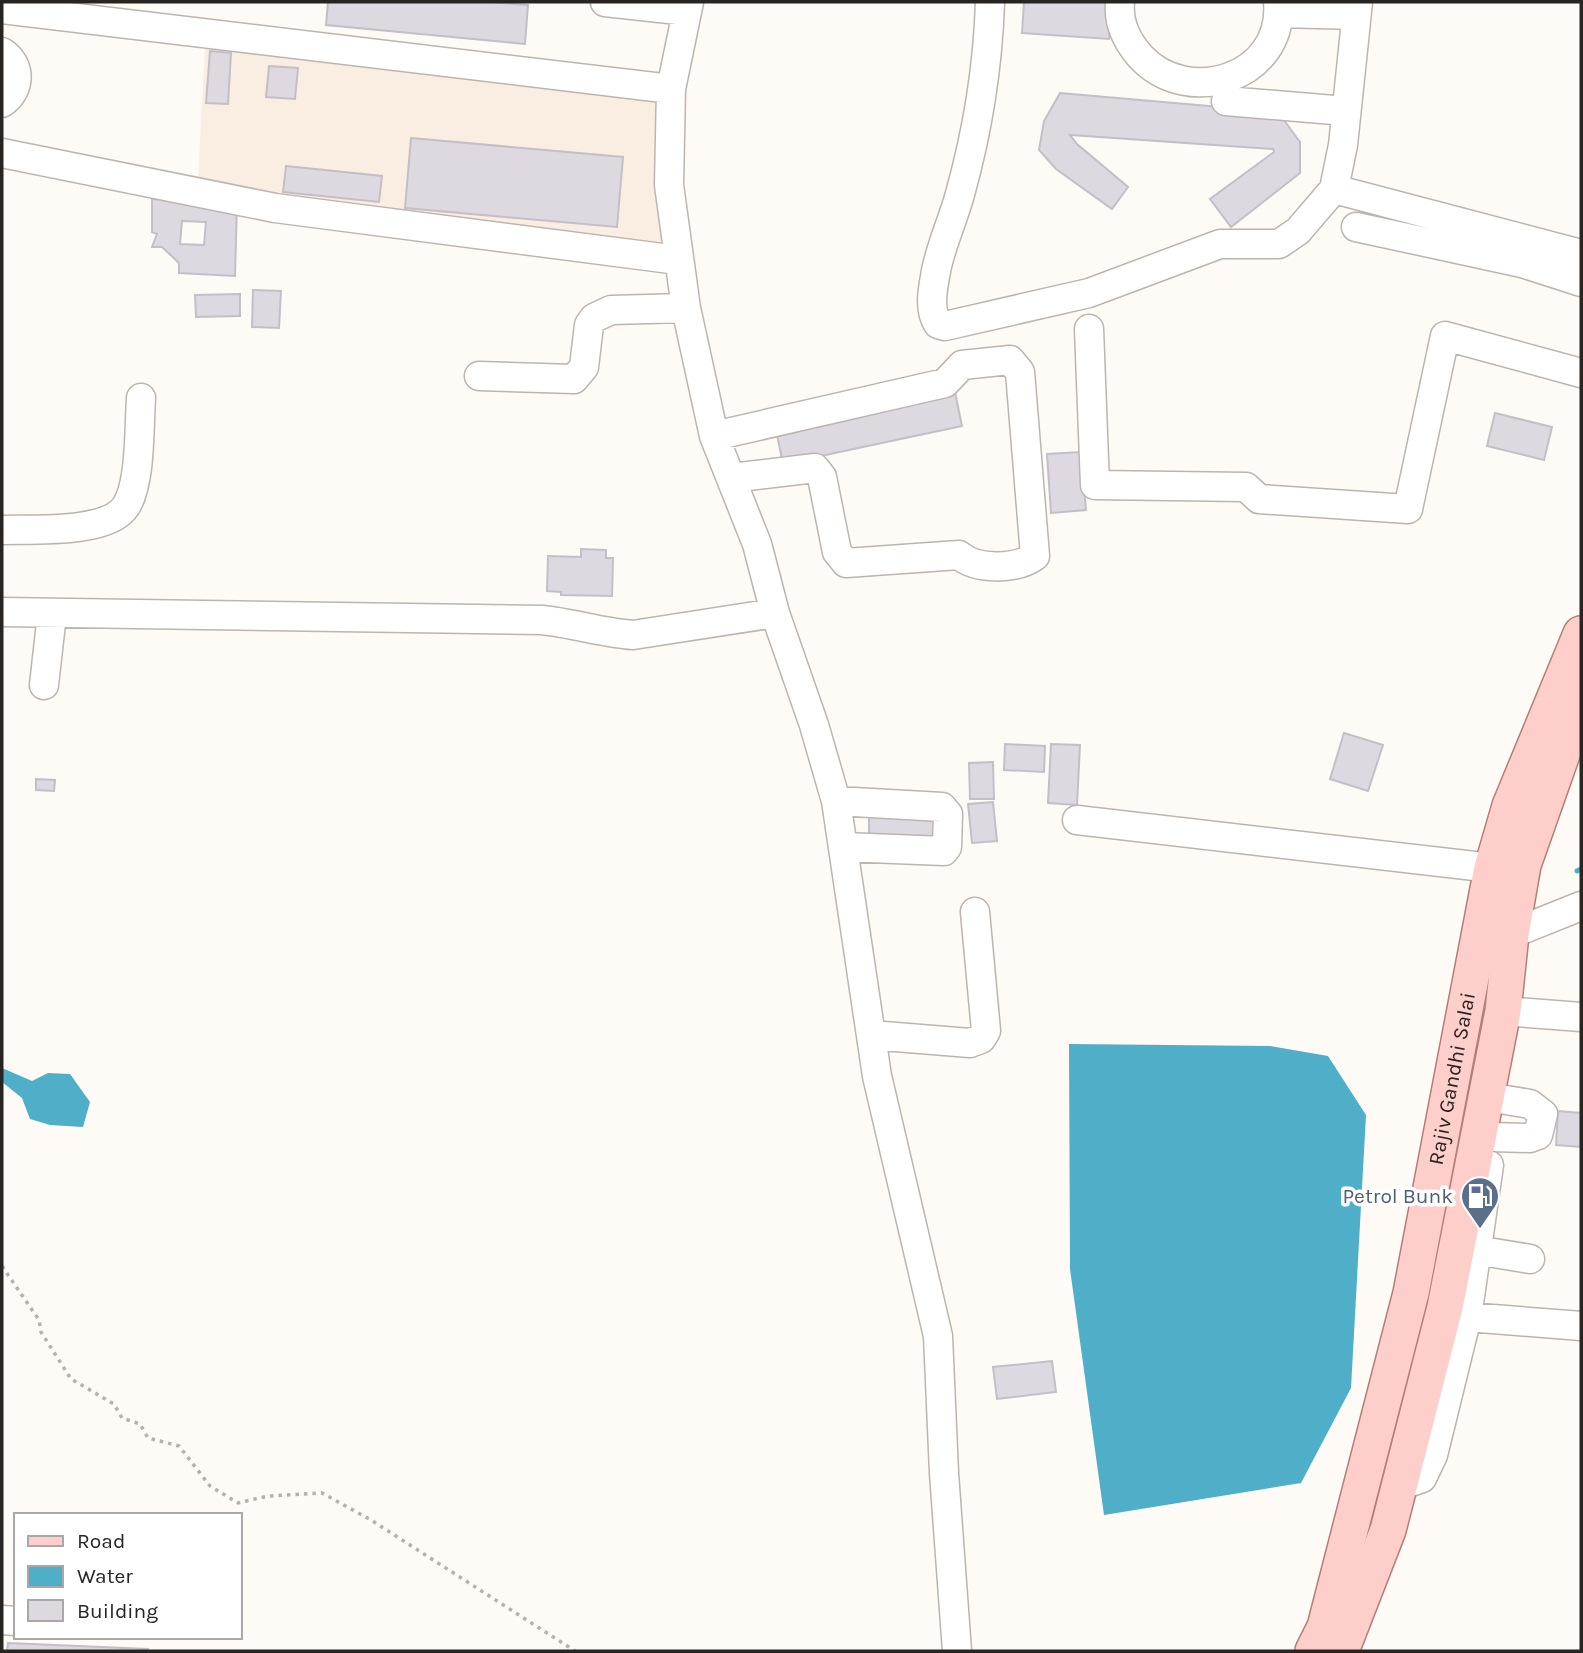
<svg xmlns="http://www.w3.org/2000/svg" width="1583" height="1653" viewBox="0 0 1583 1653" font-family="Karla,sans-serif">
	<rect width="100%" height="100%" fill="#fefaf6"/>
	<path fill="#faede1" d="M205,46L660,98L663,248L449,221L198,182Z"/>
	<path fill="#4faec8" d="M1069,1044L1270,1046L1328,1056L1366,1115L1351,1388L1301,1483L1104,1515L1070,1269Z
		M2,1068L32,1081L48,1073L70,1074L90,1102L83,1127L50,1125L30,1119L22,1098L2,1082Z"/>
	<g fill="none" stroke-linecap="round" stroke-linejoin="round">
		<path stroke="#4faec8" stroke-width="5" d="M1577,871L1581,869"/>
	</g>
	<path fill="#ded9e1" stroke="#c4bfc6" stroke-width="2" fill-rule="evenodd" d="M328,2H491L528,5L525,44L326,25Z
		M1024,2H1112L1109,39L1022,33Z
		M210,51L231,53L228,104L206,103Z
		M269,66L298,68L295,99L266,97Z
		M1060,93L1278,112L1300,142V173L1231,227L1210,199L1274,152L1273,149L1070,135L1077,144L1128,187L1112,209L1056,169L1039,150L1044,121Z
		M411,138L623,157L617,227L405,208Z
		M286,166L382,176L379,202L283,192Z
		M152,199L237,202L235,276L179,273V263L162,247H152L157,234L152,232ZM182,221L206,222L204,245L180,244Z
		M253,290L281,291L279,328L252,327Z
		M240,294V316L196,317L195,295Z
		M955,392L962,426L783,464L776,430Z
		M1495,413L1552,427L1544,460L1487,446Z
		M1081,452L1086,510L1051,513L1047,454Z
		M581,549L606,550V558H613L612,596L561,595V592L547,591L548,556L581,557Z
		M1344,733L1383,745L1368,791L1330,779Z
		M1005,744L1045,746L1044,772L1004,770Z
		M1051,744L1080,745L1077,805L1048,803Z
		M993,762L994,799H970L969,763Z
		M36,779L55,780L54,791L36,790Z
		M993,802L997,841L972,843L968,804Z
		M869,809L935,810V847L869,846Z
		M1558,1111L1581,1113V1147L1556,1145Z
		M1052,1361L1056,1392L997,1399L993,1367Z
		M8,1643L148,1649V1651H7Z"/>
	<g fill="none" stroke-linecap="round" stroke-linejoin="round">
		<defs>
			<path id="minor" d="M605,2L687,11
				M689,2L671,89L669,185L686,308L714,436L757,544L775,613L814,725L836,801L877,1076L938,1336L944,1473L957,1651
				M990,2C988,65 977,133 960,194C953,220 941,245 936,271C933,288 928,309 938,324L945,326L1089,293L1220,244H1279L1298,231L1334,189L1343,145L1358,2
				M1120,2C1118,22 1127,41 1140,56C1188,109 1285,77 1278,2
				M2,9L671,89
				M1279,13L1356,15
				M2,52C22,65 21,90 2,103
				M1226,101L1346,111
				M2,153L275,208L678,260
				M1334,189L1581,254
				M1356,227L1522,263L1581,282
				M1089,329L1095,485L1246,487L1259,499L1408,509L1445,336L1581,373
				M479,376L574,379L584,367L589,325L594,318L611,310L686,308
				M714,436L945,383L962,365L1010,360L1020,372L1035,556C1016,570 976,570 959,555L846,563L837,552L822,477L815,468L731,478
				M2,530C32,529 109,534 126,506C141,483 139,426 141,398
				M2,612L542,620C573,623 602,633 633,635L775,613
				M44,685L52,614
				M836,801L942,807L948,814L947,847L944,851L844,847
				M1077,820L1492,868
				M1511,934L1581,906
				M1503,1011L1581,1017
				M871,1035L970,1043L981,1039L986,1031L975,912
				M1492,1137L1530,1138L1538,1135L1543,1114L1530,1104L1494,1098
				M1476,1250L1530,1259
				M1467,1317L1581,1326
				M1399,1486L1422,1478L1433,1455L1467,1317L1489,1165
				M2,1620L16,1621"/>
			<g id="major">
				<path id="s1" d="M1313,1651L1325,1627L1411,1293L1492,868L1510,806L1581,634"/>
				<path d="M1341,1651L1388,1530L1445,1307L1503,1011L1511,934L1523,865L1581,700"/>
			</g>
		</defs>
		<use href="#minor" stroke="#bcb5af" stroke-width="31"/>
		<use href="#major" stroke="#b37e78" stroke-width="38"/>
		<path stroke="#b5b1ae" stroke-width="3.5" stroke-dasharray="3.5 5" stroke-linecap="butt" d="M2,1266L39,1320L41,1332L71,1379L114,1404L122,1418L140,1424L148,1438L179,1446L210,1486L238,1503L268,1496L322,1493L371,1520L575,1651"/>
		<use href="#minor" stroke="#fff" stroke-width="28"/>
		<use href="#major" stroke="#fecfca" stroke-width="35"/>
	</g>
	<defs>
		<symbol id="fuel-pin" viewBox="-11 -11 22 30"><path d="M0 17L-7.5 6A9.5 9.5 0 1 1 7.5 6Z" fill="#5c6f8a" stroke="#fff"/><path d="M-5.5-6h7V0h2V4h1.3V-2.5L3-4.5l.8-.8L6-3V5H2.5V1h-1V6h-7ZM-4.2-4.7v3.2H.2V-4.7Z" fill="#fff"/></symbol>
	</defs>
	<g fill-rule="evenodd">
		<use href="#fuel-pin" x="1458" y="1174" width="44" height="60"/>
	</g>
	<g text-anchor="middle" stroke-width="7" stroke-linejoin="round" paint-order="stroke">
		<g font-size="21" fill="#272422" stroke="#fff">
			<text dy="7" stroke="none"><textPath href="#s1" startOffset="590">Rajiv Gandhi Salai</textPath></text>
		</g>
		<g font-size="21" fill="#4e5e75" stroke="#fff" text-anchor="end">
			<text x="1453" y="1203">Petrol Bunk</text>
		</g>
	</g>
	<rect width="1583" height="1653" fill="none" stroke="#272422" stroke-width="7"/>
	<rect x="14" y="1513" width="228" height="126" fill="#ffffff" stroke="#a9a7a7" stroke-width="2"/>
	<rect x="28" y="1536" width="35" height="10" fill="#fecfca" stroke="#a9a7a7" stroke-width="2"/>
	<text x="77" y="1548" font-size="21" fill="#272422">Road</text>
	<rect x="28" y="1566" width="35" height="21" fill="#4faec8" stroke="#a9a7a7" stroke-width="2"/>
	<text x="77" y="1583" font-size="21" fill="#272422">Water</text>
	<rect x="28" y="1600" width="35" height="21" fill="#ded9e1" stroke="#a9a7a7" stroke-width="2"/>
	<text x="77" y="1618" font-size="21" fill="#272422">Building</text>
</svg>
